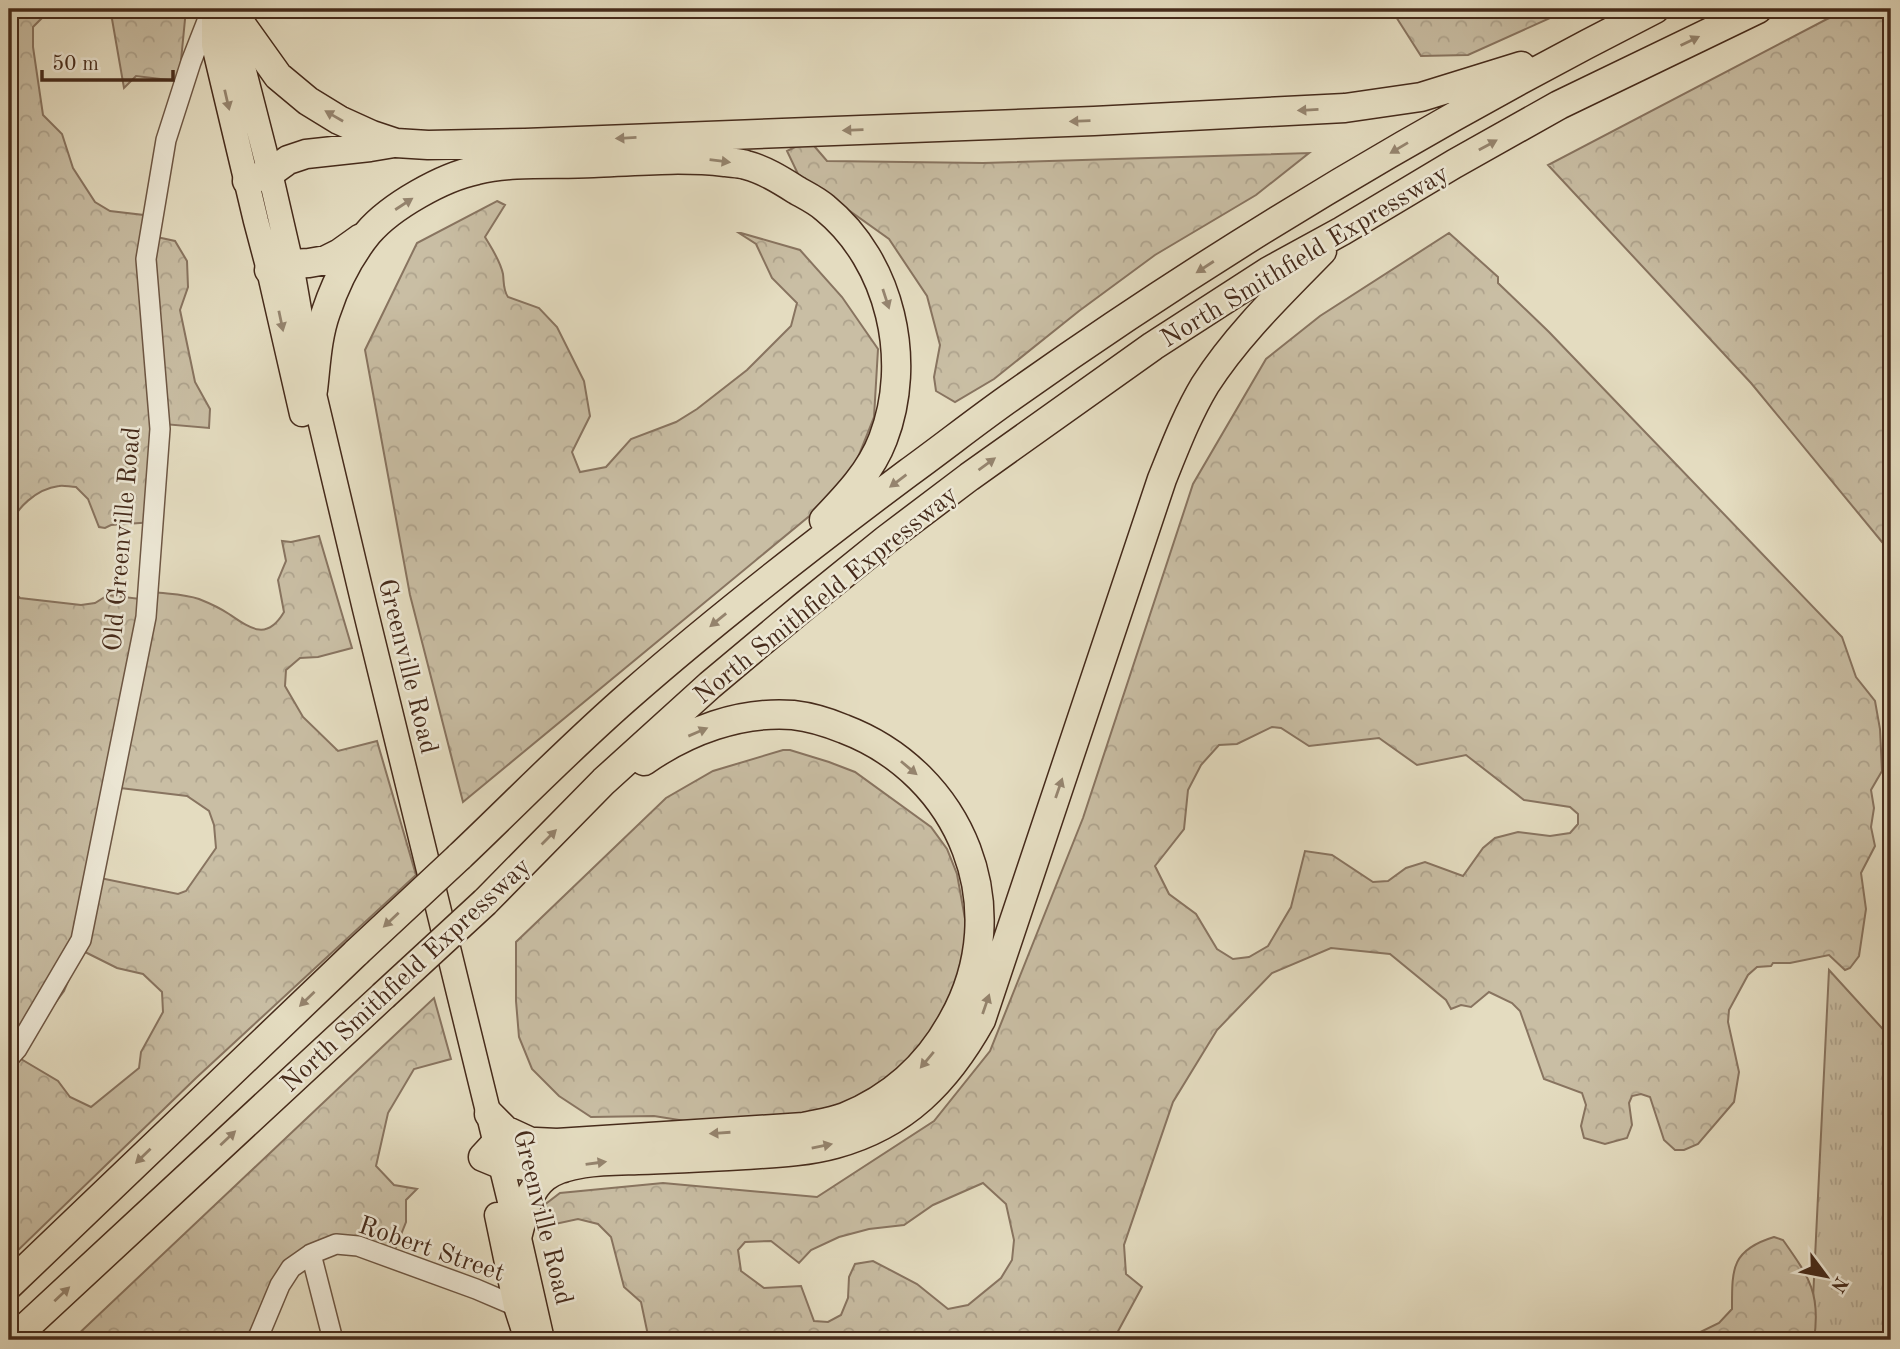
<svg xmlns="http://www.w3.org/2000/svg" width="1900" height="1349" viewBox="0 0 1900 1349" font-family="'Old Standard TT',serif">
	<defs>
		<pattern id="grass-tufts" width="24" height="20" patternUnits="userSpaceOnUse" patternTransform="scale(1.75)"><rect width="24" height="20" fill="#c9bea4"/><path d="M3 7l-1-3M5 7V3M7 7l1-3M15 17l-1-3M17 17v-4M19 17l1-3" fill="none" stroke="#aea38d"/></pattern>
		<pattern id="forest-crowns" width="20" height="18" patternUnits="userSpaceOnUse" patternTransform="scale(1.75)"><rect width="20" height="18" fill="#c9bea4"/><path d="M2 6a3 3 0 1 1 6 0M12 15a3 3 0 1 1 6 0" fill="none" stroke="#aea38d"/></pattern>
	</defs>
	<rect width="100%" height="100%" fill="#e4dcc0"/>
	<filter id="stains"><feTurbulence type="fractalNoise" baseFrequency=".00286" numOctaves="4"/><feColorMatrix values="0 0 0 0 .2 0 0 0 0 .09 0 0 0 0 .02 0 0 0 .5 -.17"/></filter>
	<radialGradient id="worn" r=".72"><stop offset=".6" stop-color="#630" stop-opacity="0"/><stop offset="1" stop-color="#630" stop-opacity=".3"/></radialGradient>
	<path fill="url(#grass-tufts)" stroke="#887460" stroke-width="2" d="M1829,970L1891,1038V1340H1811Z"/>
	<path fill="url(#forest-crowns)" stroke="#887460" stroke-width="2" fill-rule="evenodd" d="M9,9H63L46,14L33,27V47L43,115L62,134L73,168L95,202L110,211L152,216V236L175,241L187,261L188,287L180,310L195,382L210,409L209,428L164,424L154,522L111,525L105,528L99,527L88,499L76,487C70,487 64,485 59,486C36,489 16,508 9,528Z
		M102,9H186L180,71L177,81L136,76L124,88L112,19Z
		M1391,9H1570L1468,55L1421,56Z
		M1853,9H1891V551L1882,542L1751,383L1548,165L1827,19Z
		M809,140L827,161L983,163L1309,153L1256,195L1155,255L1079,311L994,379L955,402L936,391L934,377L940,345L927,296L889,239L798,174L787,151Z
		M497,201L505,205L485,237C492,249 500,260 503,274C504,282 503,290 508,297L539,308L557,327L584,381L590,416L572,452L580,472L606,467L631,439L676,422L697,409L747,370L791,326L797,303L772,278L756,244L739,233H741L800,250L842,297L878,349L874,417L847,485L463,802L410,595L365,350L417,243Z
		M1449,233L1498,277V283L1549,332L1842,637L1856,677L1875,701L1880,729L1882,771L1871,790L1874,808L1871,827L1875,846L1861,873L1866,909L1859,956L1850,968L1845,970L1829,955L1790,963H1773L1771,966L1757,967L1748,975L1729,1010L1728,1022L1739,1072L1734,1102L1698,1144L1684,1150H1675L1664,1140L1650,1097L1641,1094L1632,1096L1629,1103L1632,1125L1627,1138L1605,1144L1584,1138L1581,1126L1586,1105L1582,1093L1544,1079L1520,1011L1512,1003L1489,992L1471,1007L1461,1005L1451,1009L1446,1000L1390,954L1331,948L1272,973L1217,1030L1173,1102L1124,1245L1126,1274L1142,1287L1116,1335L1108,1340H649L641,1302L624,1287L611,1237L598,1224L578,1219L523,1231L518,1225L560,1193L663,1183L817,1197L934,1121L990,1051L1083,818L1193,484L1266,359L1320,316ZM1272,727L1281,728L1309,746L1379,738L1417,765L1466,755L1524,800L1570,807L1578,814V824L1570,833L1550,836L1518,832L1495,838L1483,848L1463,876L1425,862L1406,868L1388,881L1373,882L1332,855L1305,851L1291,907L1268,946L1249,957L1233,959L1217,949L1196,914L1169,894L1155,866L1184,829L1188,790L1201,765L1219,745L1237,744ZM983,1183L1006,1204L1014,1240L1012,1260L1001,1278L968,1305L948,1309L917,1284L873,1261L855,1264L849,1277L848,1298L841,1315L828,1322L814,1321L801,1286L764,1288L741,1271L738,1250L745,1242L771,1241L799,1263L811,1250L839,1237L869,1229L904,1225L933,1205Z
		M319,536L352,648L318,657L300,658L286,670L285,686L303,717L338,751L377,741L416,875L196,1078L9,1259V948L14,939L17,929L9,920V587L20,598L81,605L95,603L108,595L148,600L154,592C168,594 185,594 199,599C209,603 220,608 229,614C251,629 267,641 284,612L278,580L286,561L282,541L291,542ZM120,788L187,796L209,811L214,825L216,848L186,891L178,894L100,878ZM81,950L117,968L143,974L162,992L163,1012L141,1052L139,1068L91,1107L70,1097L58,1081L16,1056L64,991Z
		M783,750H790L829,762L855,772L931,827L947,849L957,874L967,930L965,996L931,1052L852,1108L729,1128L654,1116L591,1117L559,1096L532,1069L519,1037L516,1001V942L666,798L713,771Z
		M434,998L451,1059L414,1069L388,1113L376,1166L394,1185L417,1189L406,1200V1222L392,1257L341,1245L301,1263L260,1340C251,1340 240,1342 231,1340C220,1339 213,1335 203,1340H72Z
		M1774,1237L1783,1240C1809,1277 1821,1293 1814,1340H1684L1719,1323L1732,1309C1732,1269 1731,1250 1774,1237Z"/>
	<g fill="none" stroke-linecap="round" stroke-linejoin="round">
		<defs>
			<path id="minor" d="M9,1058L17,1049L81,940L146,617L160,429L146,259L166,140L191,62L211,11
				M311,1254L333,1340
				M257,1340L280,1285L291,1268L311,1254L336,1244L358,1246L476,1289L516,1306"/>
			<path id="major" d="M214,9V45L256,221L269,270L302,414
				M219,13L236,40L270,173L291,264L313,390L365,609L518,1234L542,1340
				M497,1215L516,1306L527,1340"/>
			<path id="highway" d="M220,9L243,27L278,76L308,101L339,120L372,135L396,143L428,145L525,143L1094,121L1345,108L1421,97L1521,66
				M247,181L270,173L288,160L306,154L370,147L394,143
				M269,270L291,264L309,263L326,260L340,253L361,238
				M313,390C316,365 317,337 326,312C335,285 350,255 368,233C391,206 443,177 477,170C514,161 555,165 593,163C637,161 681,157 725,162C732,163 740,163 746,165C765,170 782,181 798,191C807,196 817,201 825,208C891,262 913,361 883,439C871,471 847,496 824,520
				M459,857C516,803 571,746 631,694C720,616 813,544 908,473C944,447 979,419 1015,394C1218,250 1433,122 1655,9
				M485,902L604,781L710,685L803,607L887,539L969,477L1153,346L1269,271L1342,231L1454,164L1559,105L1758,9
				M489,1114L505,1130L531,1142
				M563,1168L500,1164L483,1157L496,1143L515,1141L557,1143L804,1127C817,1124 832,1122 845,1117C892,1098 929,1064 953,1020C1016,908 962,774 844,729C827,722 811,717 793,715C740,711 687,731 644,761
				M518,1234C523,1215 528,1190 545,1177C567,1160 611,1161 638,1160C674,1159 710,1157 745,1155C775,1153 806,1152 835,1144C905,1125 947,1081 981,1020L1162,479C1175,447 1187,415 1205,385C1237,335 1280,294 1322,251
				M9,1285L357,952
				M12,1340L383,996"/>
		</defs>
		<use href="#minor" stroke="#6e5744" stroke-width="22"/>
		<use href="#major" stroke="#462b1b" stroke-width="27"/>
		<use href="#highway" stroke="#462b1b" stroke-width="31"/>
		<use href="#minor" stroke="#ede8d6" stroke-width="19"/>
		<use href="#major" stroke="#e4dcc0" stroke-width="24"/>
		<use href="#highway" stroke="#e4dcc0" stroke-width="28"/>
		<defs>
			<path id="highway-bridge" d="M357,952L459,857
				M383,996L485,902"/>
		</defs>
		<use href="#highway-bridge" stroke="#462b1b" stroke-width="31" stroke-linecap="butt"/>
		<use href="#highway-bridge" stroke="#e4dcc0" stroke-width="28"/>
	</g>
	<defs><path id="oneway-solid" d="M-6-.8H1V-3.2L6.5 0L1 3.2V.8H-6Z" transform="scale(1.75)"/></defs>
	<g fill="#95846e">
		<use href="#oneway-solid" transform="translate(1690 41) rotate(-26)"/>
		<use href="#oneway-solid" transform="translate(227 100) rotate(77)"/>
		<use href="#oneway-solid" transform="translate(1308 110) rotate(177)"/>
		<use href="#oneway-solid" transform="translate(334 116) rotate(-150)"/>
		<use href="#oneway-solid" transform="translate(1080 121) rotate(178)"/>
		<use href="#oneway-solid" transform="translate(853 130) rotate(178)"/>
		<use href="#oneway-solid" transform="translate(626 138) rotate(177)"/>
		<use href="#oneway-solid" transform="translate(1488 145) rotate(-29)"/>
		<use href="#oneway-solid" transform="translate(1399 148) rotate(149)"/>
		<use href="#oneway-solid" transform="translate(720 161) rotate(7)"/>
		<use href="#oneway-solid" transform="translate(404 204) rotate(-33)"/>
		<use href="#oneway-solid" transform="translate(1205 267) rotate(147)"/>
		<use href="#oneway-solid" transform="translate(886 299) rotate(72)"/>
		<use href="#oneway-solid" transform="translate(281 321) rotate(78)"/>
		<use href="#oneway-solid" transform="translate(987 464) rotate(-36)"/>
		<use href="#oneway-solid" transform="translate(898 481) rotate(143)"/>
		<use href="#oneway-solid" transform="translate(718 620) rotate(141)"/>
		<use href="#oneway-solid" transform="translate(698 732) rotate(-23)"/>
		<use href="#oneway-solid" transform="translate(909 768) rotate(40)"/>
		<use href="#oneway-solid" transform="translate(1059 788) rotate(-71)"/>
		<use href="#oneway-solid" transform="translate(549 837) rotate(-45)"/>
		<use href="#oneway-solid" transform="translate(391 920) rotate(137)"/>
		<use href="#oneway-solid" transform="translate(307 999) rotate(136)"/>
		<use href="#oneway-solid" transform="translate(986 1004) rotate(-71)"/>
		<use href="#oneway-solid" transform="translate(927 1060) rotate(130)"/>
		<use href="#oneway-solid" transform="translate(720 1133) rotate(176)"/>
		<use href="#oneway-solid" transform="translate(228 1138) rotate(-43)"/>
		<use href="#oneway-solid" transform="translate(822 1146) rotate(-11)"/>
		<use href="#oneway-solid" transform="translate(143 1156) rotate(136)"/>
		<use href="#oneway-solid" transform="translate(596 1163) rotate(-8)"/>
		<use href="#oneway-solid" transform="translate(62 1294) rotate(-43)"/>
	</g>
	<g text-anchor="middle" stroke-width="5" stroke-linejoin="round" paint-order="stroke">
		<g font-size="26" fill="#462b1b" stroke="#ede8d6">
			<text transform="translate(1304 255) rotate(-31)" y="9">North Smithfield Expressway</text>
			<text transform="translate(121 539) rotate(-85)" y="9">Old Greenville Road</text>
			<text transform="translate(825 594) rotate(-39)" y="9">North Smithfield Expressway</text>
			<text transform="translate(409 666) rotate(76)" y="9">Greenville Road</text>
			<text transform="translate(405 974) rotate(-43)" y="9">North Smithfield Expressway</text>
			<text transform="translate(544 1217) rotate(76)" y="9">Greenville Road</text>
			<text transform="translate(432 1248) rotate(19)" y="9">Robert Street</text>
		</g>
	</g>
	<rect width="1900" height="1349" fill="none" stroke="#e4dcc0" stroke-width="35"/>
	<rect x="10" y="10" width="1879" height="1328" fill="none" stroke="#462b1b" stroke-width="3.5"/>
	<rect x="18" y="18" width="1865" height="1314" fill="none" stroke="#462b1b" stroke-width="2"/>
	<g transform="translate(1826 1276) rotate(122)" stroke="#ede8d6" stroke-width="5" paint-order="stroke">
	<path d="M0-5L12 26L0 18L-12 26Z" fill="#462b1b"/>
	<text y="-10" font-size="19" font-weight="bold" text-anchor="middle" fill="#462b1b">N</text>
	</g>
	<path d="M42 70v10h131v-10" fill="none" stroke="#462b1b" stroke-width="3.5"/>
	<text x="52" y="70" font-size="21" fill="#462b1b" stroke="#ede8d6" stroke-width="5" paint-order="stroke">50 m</text>
	<rect width="100%" height="100%" filter="url(#stains)"/>
	<rect width="100%" height="100%" fill="url(#worn)"/>
</svg>
